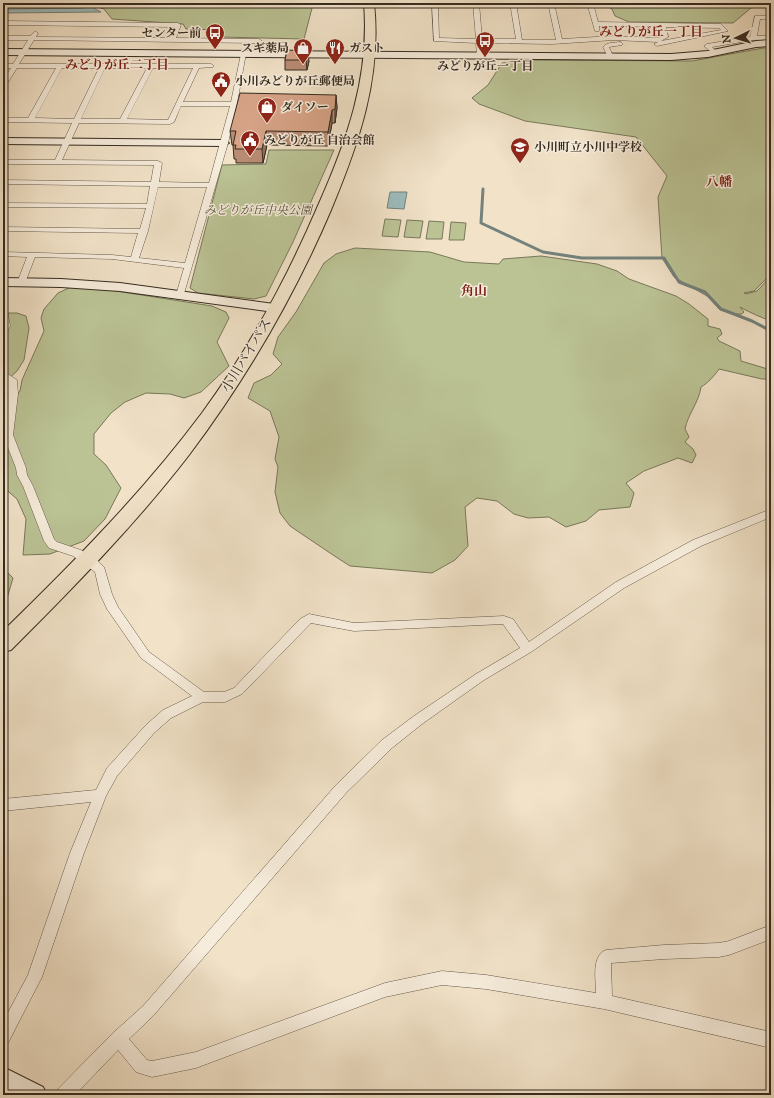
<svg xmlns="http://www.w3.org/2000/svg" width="774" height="1098" viewBox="0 0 774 1098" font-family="'IM FELL DW Pica','Noto Serif JP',serif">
	<rect width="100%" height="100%" fill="#f1e2c8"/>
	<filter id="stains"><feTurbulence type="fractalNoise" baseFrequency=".005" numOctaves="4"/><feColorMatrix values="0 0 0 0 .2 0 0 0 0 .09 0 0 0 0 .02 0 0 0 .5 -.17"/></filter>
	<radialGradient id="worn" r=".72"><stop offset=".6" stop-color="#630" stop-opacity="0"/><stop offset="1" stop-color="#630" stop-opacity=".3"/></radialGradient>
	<path fill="#bbc395" stroke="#78785a" d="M82,3H309L312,8L304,39L221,37L222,30L186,29L183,24L112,19L104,9Z
		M602,3H769L751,8L733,23L629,22L615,16L612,9Z
		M763,48H771V274L754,291L744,293L746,294L757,291L771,276V321C760,317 751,313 740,307L744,312L742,314H734L720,310L707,296L674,277L662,258L658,197L667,176L636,137L525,121L479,104L472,98L488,85L502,63L530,60L692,61Z
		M269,150H334L293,242L266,296L254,299L198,293L190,288L222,165L266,164Z
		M385,219L401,220L398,237L382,236Z
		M407,220L423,221L420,238L404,237Z
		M429,221L444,222L442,239H426Z
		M451,222L466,223L464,240H449Z
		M355,248L430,252L464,262L499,264L503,259L541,256L597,264L617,271L629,279L676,296L689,304L708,319V326L720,329L722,334L717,338L719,341L740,351L741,361L771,370V379H762L719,369C715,375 708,383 701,387C699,402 688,414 685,429L689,437L685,442L693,449L696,455L692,463L678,458L644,471L626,483L634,493L630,507L599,510L586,521L566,527L549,517L528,518L514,514L497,501L477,498L465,507L468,546L455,560L432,573L350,566L336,557L290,526L280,513L275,492L278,467L275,459L279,437L270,411L248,398L254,383L271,375L282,364L273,354L278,337L296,312L324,263L336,254Z
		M73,286L97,288L212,306L226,312L229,318L217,342L229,366L201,392L184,398L170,394L146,393L125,402L111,413L94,434V454L106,465L121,488L105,519L84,541L50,554L23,555L26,519L17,499L3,487V425L7,406L20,391L22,380L44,331L41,318L44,309L58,293Z
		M3,313H17L26,316L29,328L24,360L17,371L3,384Z
		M3,568L13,578L3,612Z"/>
	<path fill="#9cbcbc" stroke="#73827e" d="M3,3H84L101,12L3,13Z
		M390,192H407L404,209L387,208Z"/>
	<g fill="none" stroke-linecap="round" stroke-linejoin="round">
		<path stroke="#69746e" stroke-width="1" d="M3,4L74,3
			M3,9L83,8L85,3"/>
		<path stroke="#73827e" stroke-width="3" d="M483,189L481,223L543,252L582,258H664L679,282L705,292L721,309L752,321L771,331"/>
		<defs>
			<path id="street" d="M432,3H438L439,38L476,39L473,3H479L482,39H516L510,3H516L522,40H556L548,3H554L562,39L614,36L658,38L662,36L659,27L599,26V31H595L587,3H593L598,22L721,24L728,31L657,46L654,44L658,42L614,40L552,44L482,43L483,56L480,58L477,56L476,43L434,41ZM666,27L719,28L721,30L661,41L668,37Z
				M755,16H771V20L760,19L757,36L771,35V39L753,40L712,47L718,53L715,55L704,46L707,44L750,37Z
				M3,21L178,23L181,25L176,38L259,39L262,41L259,53L256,55L253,53L255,43L34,40L19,64H211L214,66L213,67L199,68L183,102H231L241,54L246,53L237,104L228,143L183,297L180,298L176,295L184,268L112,259L35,257L25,283L21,286L17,283L27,257L3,256V252L112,255L131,257L138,233L3,231V227L140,229L146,208L3,207V203L147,204L150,186L3,184V180L151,182L154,165L3,164V160H55L72,123L3,122V118H28L56,68H17L5,87L3,88V80L11,68H3V64H13L28,40H3V36H30L35,31L38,33L36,37L170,38L174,27L3,25ZM62,68H99L74,119L35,118ZM105,68H147L120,119H81ZM153,68H193L168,120L127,119ZM181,106H230L209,183L159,182L162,163L158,161L62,160L79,123L170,124L174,122ZM158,187H207L185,263L139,258L148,231Z
				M620,42L622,43V45L609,47L613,56L608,57L603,47C607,42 614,43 620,42Z
				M3,306L7,309L10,326L6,335L3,336Z
				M3,371L17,380L18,394L13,435L26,468L27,475L33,486L54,539L57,542L81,550L98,561L104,567L112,594L118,607L149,652L204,692H224L234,688L300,619L309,614L354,623L504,616L513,619L529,642L616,582L693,540L771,509V517L701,546L624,588L531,652L484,680L422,724L392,748L346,793L153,1016L129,1039L147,1060L152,1061L196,1052L385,983L442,971L486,975L596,993C596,980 591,956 606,950L664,945L719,943L729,941L771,925V939L729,955L719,957L664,959L611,963L612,996L771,1032V1048L604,1009L486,989L442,985L385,997L196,1068L152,1077L136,1072L118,1050L75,1095H56L58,1089L113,1033L143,1006L336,785L382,740L414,716L476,674L520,648L503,624L354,631L311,623L242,694L225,702H203L171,718L154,733L117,776L106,796L84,853L42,977L8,1043L3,1046V1022L28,975L70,853L91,802L3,811V799L96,790L107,768L146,725L163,710L192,696L141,658L107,609L100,594L95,572L73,556L49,548L44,541L23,486L17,475L16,468L3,435L8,394L7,381L3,378Z"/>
			<path id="secondary" d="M771,40V46L756,47L708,57L671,60L3,55V49L671,54L708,51L756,41Z
				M3,138L224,140L229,143L224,146L3,144Z
				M3,278L61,279L120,283L274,304L279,305L280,308L279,311L274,312L120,291L61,287L3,286Z
				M3,1067L43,1087L47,1095H10L3,1091Z"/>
			<path id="highway" d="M364,3H374C382,77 359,143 331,210C294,297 246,379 189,455C135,525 73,588 11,650L3,652V631C74,562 143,492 202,413C248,350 286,280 317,208C347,141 370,77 364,3Z"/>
		</defs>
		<use href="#street" stroke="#655a4a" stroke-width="1"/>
		<use href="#secondary" stroke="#362c20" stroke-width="2"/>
		<use href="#highway" stroke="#362c20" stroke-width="2"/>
		<use href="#street" fill="#f6ecdb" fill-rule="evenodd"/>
		<use href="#secondary" fill="#f6ecdb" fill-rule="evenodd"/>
		<use href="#highway" fill="#f1e2c8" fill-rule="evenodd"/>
	</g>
	<path fill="#b88b73" stroke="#362c20" d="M287,50L309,61L307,70H285V60Z
		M336,95L337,108L335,123H332L328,146L267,145L263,163H236V159H234L233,145H232L230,131Z"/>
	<path fill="#96715e" stroke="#362c20" d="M308,51L309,61L307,70L306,60Z
		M336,95L337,108L335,123V109Z
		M332,110V123L328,146V132Z
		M266,131L267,145L263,163L262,149Z"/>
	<path fill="#d6a286" stroke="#362c20" d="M287,50L308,51L306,60H285Z
		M240,93L336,95L335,109L332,110L328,132L266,131L262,149H235L236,145H233L236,131H230Z"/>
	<defs>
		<symbol id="bus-pin" viewBox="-11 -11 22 30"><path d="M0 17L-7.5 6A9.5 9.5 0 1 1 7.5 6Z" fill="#8f2418" stroke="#f6ecdb"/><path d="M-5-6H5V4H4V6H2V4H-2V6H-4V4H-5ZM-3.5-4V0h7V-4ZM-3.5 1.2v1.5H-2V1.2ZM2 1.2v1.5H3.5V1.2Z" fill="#fff"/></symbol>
		<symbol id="shop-pin" viewBox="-11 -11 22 30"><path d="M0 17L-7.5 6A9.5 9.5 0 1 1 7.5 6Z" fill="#8f2418" stroke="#f6ecdb"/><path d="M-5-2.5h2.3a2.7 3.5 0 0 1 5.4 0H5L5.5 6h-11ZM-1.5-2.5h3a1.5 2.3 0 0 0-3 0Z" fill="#fff"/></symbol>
		<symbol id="restaurant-pin" viewBox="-11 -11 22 30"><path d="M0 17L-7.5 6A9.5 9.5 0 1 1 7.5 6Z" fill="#8f2418" stroke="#f6ecdb"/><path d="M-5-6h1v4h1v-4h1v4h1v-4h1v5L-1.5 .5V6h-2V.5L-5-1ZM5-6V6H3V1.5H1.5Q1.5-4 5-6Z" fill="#fff"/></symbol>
		<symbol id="civic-pin" viewBox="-11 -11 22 30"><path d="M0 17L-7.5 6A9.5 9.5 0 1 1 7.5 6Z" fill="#8f2418" stroke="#f6ecdb"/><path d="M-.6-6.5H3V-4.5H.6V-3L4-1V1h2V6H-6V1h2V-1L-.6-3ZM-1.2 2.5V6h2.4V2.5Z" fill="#fff"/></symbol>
		<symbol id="school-pin" viewBox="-11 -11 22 30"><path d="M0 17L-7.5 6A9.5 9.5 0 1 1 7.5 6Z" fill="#8f2418" stroke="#f6ecdb"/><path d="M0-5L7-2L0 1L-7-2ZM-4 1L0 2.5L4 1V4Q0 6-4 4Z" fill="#fff"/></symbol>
	</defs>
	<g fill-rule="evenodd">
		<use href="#bus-pin" x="204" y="22" width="22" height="30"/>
		<use href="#bus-pin" x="474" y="30" width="22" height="30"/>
		<use href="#shop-pin" x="292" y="37" width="22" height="30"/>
		<use href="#restaurant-pin" x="324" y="37" width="22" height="30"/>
		<use href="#civic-pin" x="210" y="70" width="22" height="30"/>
		<use href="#shop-pin" x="256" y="96" width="22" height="30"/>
		<use href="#civic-pin" x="239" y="129" width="22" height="30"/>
		<use href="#school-pin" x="509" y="136" width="22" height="30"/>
	</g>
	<g text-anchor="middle" stroke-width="3" stroke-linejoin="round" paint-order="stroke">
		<g font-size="12" font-weight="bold" fill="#362c20" stroke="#f6ecdb" text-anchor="start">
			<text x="201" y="37" text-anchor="end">センター前</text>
			<text x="289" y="52" text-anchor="end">スギ薬局</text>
			<text x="349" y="52">ガスト</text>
			<text x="485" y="70" text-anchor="middle">みどりが丘一丁目</text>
			<text x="235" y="85">小川みどりが丘郵便局</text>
			<text x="281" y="111">ダイソー</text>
			<text x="264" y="144">みどりが丘 自治会館</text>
			<text x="534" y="151">小川町立小川中学校</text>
		</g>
		<g font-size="12" font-style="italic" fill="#57523d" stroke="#f6ecdb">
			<text x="258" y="214">みどりが丘中央公園</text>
		</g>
		<g font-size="13" font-weight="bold" fill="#7a1f14" stroke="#f6ecdb">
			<text x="651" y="36">みどりが丘一丁目</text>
			<text x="117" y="69">みどりが丘二丁目</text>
			<text x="719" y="186">八幡</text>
		</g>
		<g font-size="13" font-weight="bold" fill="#7a1f14" stroke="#f6ecdb">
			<text x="474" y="295">角山</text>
		</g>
		<g font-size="14" fill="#362c20" stroke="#f6ecdb">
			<text transform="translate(246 355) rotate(-59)" y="5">小川バイパス</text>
		</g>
	</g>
	<rect width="774" height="1098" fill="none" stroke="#f1e2c8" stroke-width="16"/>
	<rect x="4" y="4" width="766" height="1090" fill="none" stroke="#362c20" stroke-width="2"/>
	<rect x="8" y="8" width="758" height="1082" fill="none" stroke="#362c20"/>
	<g transform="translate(736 38) rotate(265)" stroke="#f6ecdb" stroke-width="3" paint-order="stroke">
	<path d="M0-3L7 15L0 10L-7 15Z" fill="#362c20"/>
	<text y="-6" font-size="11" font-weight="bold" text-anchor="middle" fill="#362c20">N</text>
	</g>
	<rect width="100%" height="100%" filter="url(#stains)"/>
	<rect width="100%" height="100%" fill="url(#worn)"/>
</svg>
